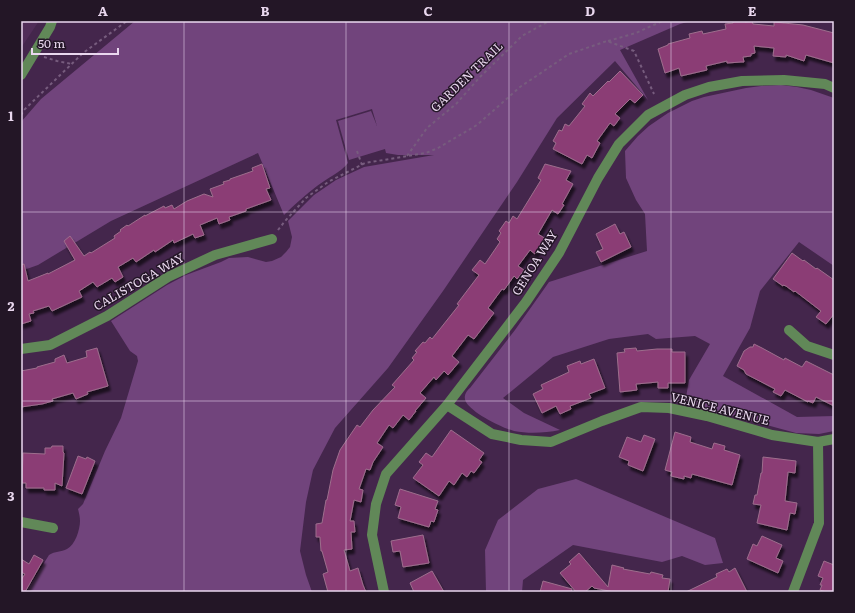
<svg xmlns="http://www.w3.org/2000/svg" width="855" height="613" viewBox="0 0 855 613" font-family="Literata,serif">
	<defs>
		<filter id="shadow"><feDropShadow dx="2.5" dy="4.5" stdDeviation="1" flood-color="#0009"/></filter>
	</defs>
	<rect width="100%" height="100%" fill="#44264c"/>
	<path fill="#502d58" d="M21,21H39L21,48Z"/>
	<path fill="#71447c" d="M135,21H691L680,24L620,50L648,100L615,61L557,118L517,182L443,291L388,368L335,428L313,470L306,502L300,551L306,575L312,592H26L49,555C55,551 61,552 67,549C75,545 80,530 80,521C80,517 79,513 78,509L83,504L105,451L121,418L138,361L137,356L130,351L111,321L167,285L186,275L221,262L229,258L248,257L266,262L272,261L281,257L286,252L290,247L292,237L288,221L314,195L336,180L364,167L434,155H398L386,153L385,149L349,160L338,121L371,111L377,126L372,109L336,120L348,163C340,173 327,178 317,186C305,195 294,205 284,215L258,153L111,221L38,265L21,271V122L41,99Z
		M781,85L797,87L811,90L834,98V266L799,242L760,291L750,328L723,376L797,417L834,416V431L819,434L796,433L685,403L689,380L710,344L695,336L656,339L648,334L609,339L553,357L503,398L524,413L560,430C545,433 529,434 514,431C502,428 472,413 466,402C463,397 466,391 470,388L515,330L549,282L647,251L645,214L636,200L626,178L625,151L638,136L649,126L668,113L692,101L704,97L746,88L761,86Z
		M576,479L715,538L723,563L705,565L682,556L662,562L573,545L523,580L522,592H486L485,550L498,520L538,489Z"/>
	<path fill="#8b3d75" stroke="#9d6e8d" filter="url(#shadow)" d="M733,21H745V22L752,21L753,24L774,26V22L803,25L834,33V63L806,55L804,61L786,55V57L773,56L774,48L754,46L755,53L751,54V56L743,57L744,62H741L727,63V61L706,66L707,70L681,76L679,68L665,73L658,49L668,45V44L690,38L689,34L702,31L703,34L726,29L725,24L733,23Z
		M620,71L643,95L635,103L630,99L615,114L620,118L614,126L610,123L597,141L600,143L592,158L587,155L582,164L553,149L556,143L553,141L559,130L562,131L565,124L569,126L585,106L582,104L590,93L593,96L608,81L609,82Z
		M262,164L270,188L266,189L271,200L246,209V211L229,217L230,220L219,224L217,218L200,225L204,235L195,238L193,234L174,243L173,240L155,252L154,250L136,262L133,258L118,267L123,277L115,282L112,278L97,287L93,282L79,291L82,297L52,311L49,306L33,311L34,313L29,314L31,321L21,324V265L24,264L28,281L48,273V274L75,260L64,241L70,236L84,256L90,252L91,253L115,238L114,236L121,231L120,230L127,225L128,226L145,215V216L164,206L165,208L172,205L174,209L187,201L204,194L213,197L210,189L224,184L223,182L230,180V179L253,171L252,168Z
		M545,164L571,171L566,180L573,184L562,204L564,205L558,214L552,210L538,234L546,239L535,254L530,250L518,266L524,270L517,279L514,276L504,290L502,289L488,308L494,313L487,322L474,339L468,335L452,356L459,362L448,375L444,371L436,380L434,377L420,393L426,398L415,411H416L409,420L403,415L393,428L389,425L377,443L383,447L373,462L370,470L366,469L359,489L363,490L361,502L354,500L350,521H354L355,532H351L352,549L344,550L350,571L358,568L363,585L366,592H328L323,574L328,572L322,551H321L320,537H316V524L322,523L326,500H327L333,470L340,450L357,425L360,427L373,410L395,387L392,385L414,360L412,358L417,352L415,351L423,342L425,343L430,337L432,339L459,305L457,304L479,275L472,270L480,260L485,264L500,242L497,239L501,233L499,231L506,221L509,223L513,216L517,219L541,180L538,178Z
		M615,224L620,234L624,232L631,247L601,262L596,252L603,249L596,234Z
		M792,253L803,261L804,260L816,269L817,268L834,280V314L826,324L816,317L821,311L795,291L794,292L786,286L783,285V286L773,279Z
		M754,344L762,348L784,360L785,358L802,367L806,361L834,375V406L816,397L813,403L808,401V402L785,390L781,396L773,392L775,389L746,374L744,370L737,366L744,351L750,347H753Z
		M97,348L108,386L87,392L88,394L76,399L73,393L52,399L53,401L42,404L21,407V371L37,368V367L55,362V359L64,355L67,363L87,357L86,351Z
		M636,348L637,351L657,349H672V352H685V383H668V388H658V382L636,384L637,390L620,392L617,353L625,352L624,349Z
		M594,359L605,388L589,394L591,398L570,406L571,409L560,414L556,406L542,413L533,394L543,389L541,385L569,372L567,366L580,361L581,364Z
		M451,430L484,453L479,460L482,462L474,473L471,471L467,477L462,473L454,485L449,481L439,496L413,478L423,465L419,462L426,453L432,457Z
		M675,432L691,437L690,442L712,449L714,443L725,446L724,450L740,455L732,485L692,474L691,478L684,476V479L671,476L672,472L665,470Z
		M644,435L655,439L643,471L628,465L629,461L619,457L627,437L641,442Z
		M52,446H63V452L64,453L62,486L55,483V490H44V488H26V483H22L23,453L45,454V448H51Z
		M78,456L86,459L87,457L95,461L82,494L66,488Z
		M763,457L796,461L795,473L788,472L785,501L797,503L795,514L790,513L787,530L757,523L761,505L753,504L755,495H757L761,473H762Z
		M400,489L438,501L435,509L438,510L434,522L431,521L429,527L398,518L401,507L395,505Z
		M423,535L429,563L403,567L400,551L393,552L391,541Z
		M762,536L782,545L776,558L783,561L778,573L747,559L753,544L757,546Z
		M579,553L608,587L612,565L624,568L623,569L650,574L651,572L663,575L662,578L670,579L668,592H614L594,588L592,586L585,592H576L560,573L571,564L569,562Z
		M34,555L43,560L42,562L25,592H21V580L25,574L21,572V559L29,564Z
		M824,561L834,565V592H826L820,590L822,585H820L823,578L818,576Z
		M735,568L747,592H686L717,577L716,574L727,569L729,572Z
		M432,571L444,592H414L410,583Z
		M543,581L572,589L571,592H540Z"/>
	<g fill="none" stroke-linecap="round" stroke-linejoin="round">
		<path stroke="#775c7e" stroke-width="2" stroke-dasharray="3 3" stroke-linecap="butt" d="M608,41L636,33L649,27L663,21
			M44,57L57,61L72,64
			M21,115L24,110L83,53L127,21
			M357,151L362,165
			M407,156L427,128L456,104L480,77L522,36L549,21
			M278,230L285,221L306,198L328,182L365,163L426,153L438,148L477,125L520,87L569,54L607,41L634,51L654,94"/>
		<path stroke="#618858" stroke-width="10" d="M21,75L50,27L52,21
			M789,330L807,346L834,355
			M21,349L50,345L107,316L168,277L215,255L272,239
			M447,405L492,434L521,440L551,442L602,421L641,407L669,408L707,416L772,435L818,442L834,439
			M21,522L53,528
			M384,592L372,535L376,504L386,474L447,405L526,302L559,253L598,178L619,144L648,115L685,95L709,87L742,81L784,80L825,84L834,88
			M793,592L819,523L818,442"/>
	</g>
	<path fill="none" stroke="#ead8ef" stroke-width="1" stroke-opacity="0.55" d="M184,21V592M346,21V592M509,21V592M671,21V592M21,212H834M21,401H834"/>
	<g text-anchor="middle" stroke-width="3" stroke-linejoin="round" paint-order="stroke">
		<g font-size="12" fill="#ead8ef" stroke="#231626">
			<text transform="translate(467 77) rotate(-44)" y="4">GARDEN TRAIL</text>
			<text transform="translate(535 263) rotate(-58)" y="4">GENOA WAY</text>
			<text transform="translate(139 282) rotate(-30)" y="4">CALISTOGA WAY</text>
			<text transform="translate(720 409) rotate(14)" y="4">VENICE AVENUE</text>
		</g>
	</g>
	<rect width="855" height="613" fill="none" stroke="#231626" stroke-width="44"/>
	<path d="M32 48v6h86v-6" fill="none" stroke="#ead8ef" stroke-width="2"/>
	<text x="38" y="48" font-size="12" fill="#ead8ef" stroke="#231626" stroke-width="3" paint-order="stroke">50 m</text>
	<rect x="22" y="22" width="811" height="569" fill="none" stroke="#ead8ef" stroke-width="1.5"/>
	<g font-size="13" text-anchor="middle" font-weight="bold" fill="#ead8ef">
		<text x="103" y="16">A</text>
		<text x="265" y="16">B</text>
		<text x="428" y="16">C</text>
		<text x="590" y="16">D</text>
		<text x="752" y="16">E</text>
		<text x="11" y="121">1</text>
		<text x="11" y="311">2</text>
		<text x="11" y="501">3</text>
	</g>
</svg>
